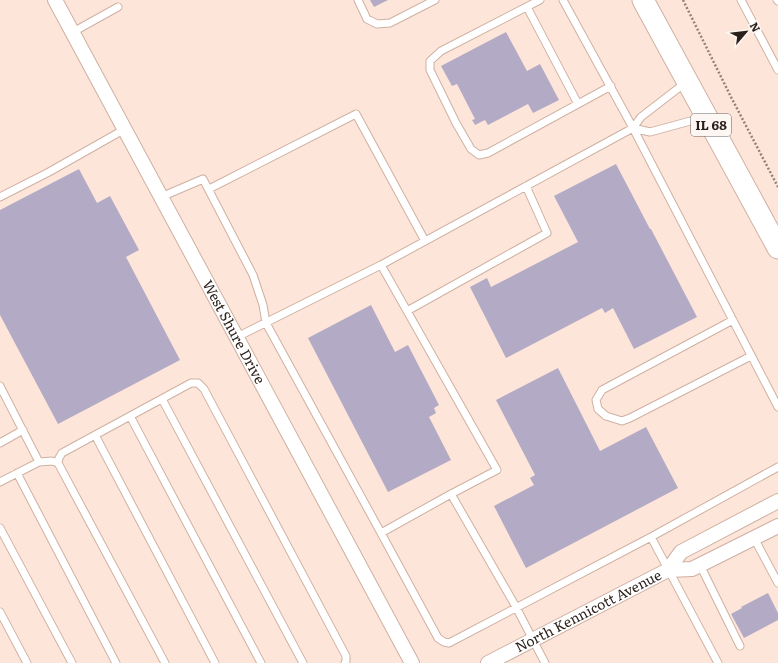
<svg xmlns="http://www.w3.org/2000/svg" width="778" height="663" viewBox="0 0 778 663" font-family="Literata,serif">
	<rect width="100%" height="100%" fill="#fee5d9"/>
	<path fill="#b3aac5" d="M370,0H388L374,7Z
		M506,32L527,71L540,64L559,100L533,113L528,104L488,125L485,120L475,125L472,120L475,119L457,84L452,86L441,66Z
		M616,164L650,229H651L697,317L634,349L613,308L605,313L602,308L506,358L470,287L487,278L491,287L578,242L554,196Z
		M79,169L97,203L110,196L139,250L126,257L180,360L58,424L0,315V210Z
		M371,305L395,352L408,345L439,405L434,408L436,413L429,417L451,460L388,492L308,338Z
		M558,368L600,451L646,427L678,488L526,568L494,506L534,485L530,478L535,475L496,400Z
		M768,593L778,613V620L744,638L731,614L742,608L741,607Z"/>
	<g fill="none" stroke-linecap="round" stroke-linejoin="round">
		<defs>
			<path id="lane" d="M358,0L367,19L377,24L390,23L435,0
				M540,0L441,51L430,61V70L456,123L471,149L479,155L488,153L611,86
				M563,0L633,128L778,407
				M741,0L778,70
				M777,0L778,1
				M527,7L578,104
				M73,32L118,7
				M633,128L650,132L705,117
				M209,189L356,114L425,241
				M0,197L49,172L125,129
				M161,197L203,179L253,275L263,305L266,323L381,533L451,494
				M381,265L633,128L641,117L685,83
				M407,311L547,233L526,186
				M733,320L602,390L596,400L598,409L606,416L622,421L630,418L751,356
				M237,337L381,265L497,470L451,494L516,607L545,663
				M0,386L39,462
				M162,399L303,663
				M130,416L261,663
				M95,435L215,663
				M0,443L23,430
				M58,463L59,458L62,453L191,383H198L204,389L346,656V661L345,663
				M17,473L116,663
				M0,482L39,462L52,461L58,463L165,663
				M0,528L72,663
				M381,533L438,638L444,642L449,643L651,537
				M754,538L778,583
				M700,565L740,646
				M0,612L27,663
				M718,663L651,537L778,467"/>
			<g id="street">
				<path id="s1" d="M55,0L412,663"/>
				<path d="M668,570L681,552L778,501"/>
				<path id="s2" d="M488,663L668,570L692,569L778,526"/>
			</g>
			<path id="primary" d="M643,0L778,248"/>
		</defs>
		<use href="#lane" stroke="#ceb1a2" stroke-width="9"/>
		<use href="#street" stroke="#ceb1a2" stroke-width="16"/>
		<use href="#primary" stroke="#ceb1a2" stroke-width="23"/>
		<path stroke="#948279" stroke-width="2.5" stroke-dasharray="2 2" stroke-linecap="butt" d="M683,0L731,97L778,187"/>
		<use href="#lane" stroke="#fff" stroke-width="7"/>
		<use href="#street" stroke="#fff" stroke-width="14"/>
		<use href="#primary" stroke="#fff" stroke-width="21"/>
	</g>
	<g text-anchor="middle" stroke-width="3" stroke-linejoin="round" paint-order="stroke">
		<rect fill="#fdf7f4" stroke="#69605b" stroke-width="1" x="691" y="114" width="40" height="22" rx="3"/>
		<g font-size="13" font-weight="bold" fill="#2a1f19">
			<text x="711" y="130">IL 68</text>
		</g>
		<g font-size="14" fill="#2a1f19" stroke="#fdf7f4">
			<text dy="5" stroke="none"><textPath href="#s1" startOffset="377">West Shure Drive</textPath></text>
			<text dy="5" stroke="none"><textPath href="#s2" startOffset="113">North Kennicott Avenue</textPath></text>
		</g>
	</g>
	<g transform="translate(746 32) rotate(62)" stroke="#fdf7f4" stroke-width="3" paint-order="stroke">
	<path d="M0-3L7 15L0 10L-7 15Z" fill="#2a1f19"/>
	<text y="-6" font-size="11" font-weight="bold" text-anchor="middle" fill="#2a1f19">N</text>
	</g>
</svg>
